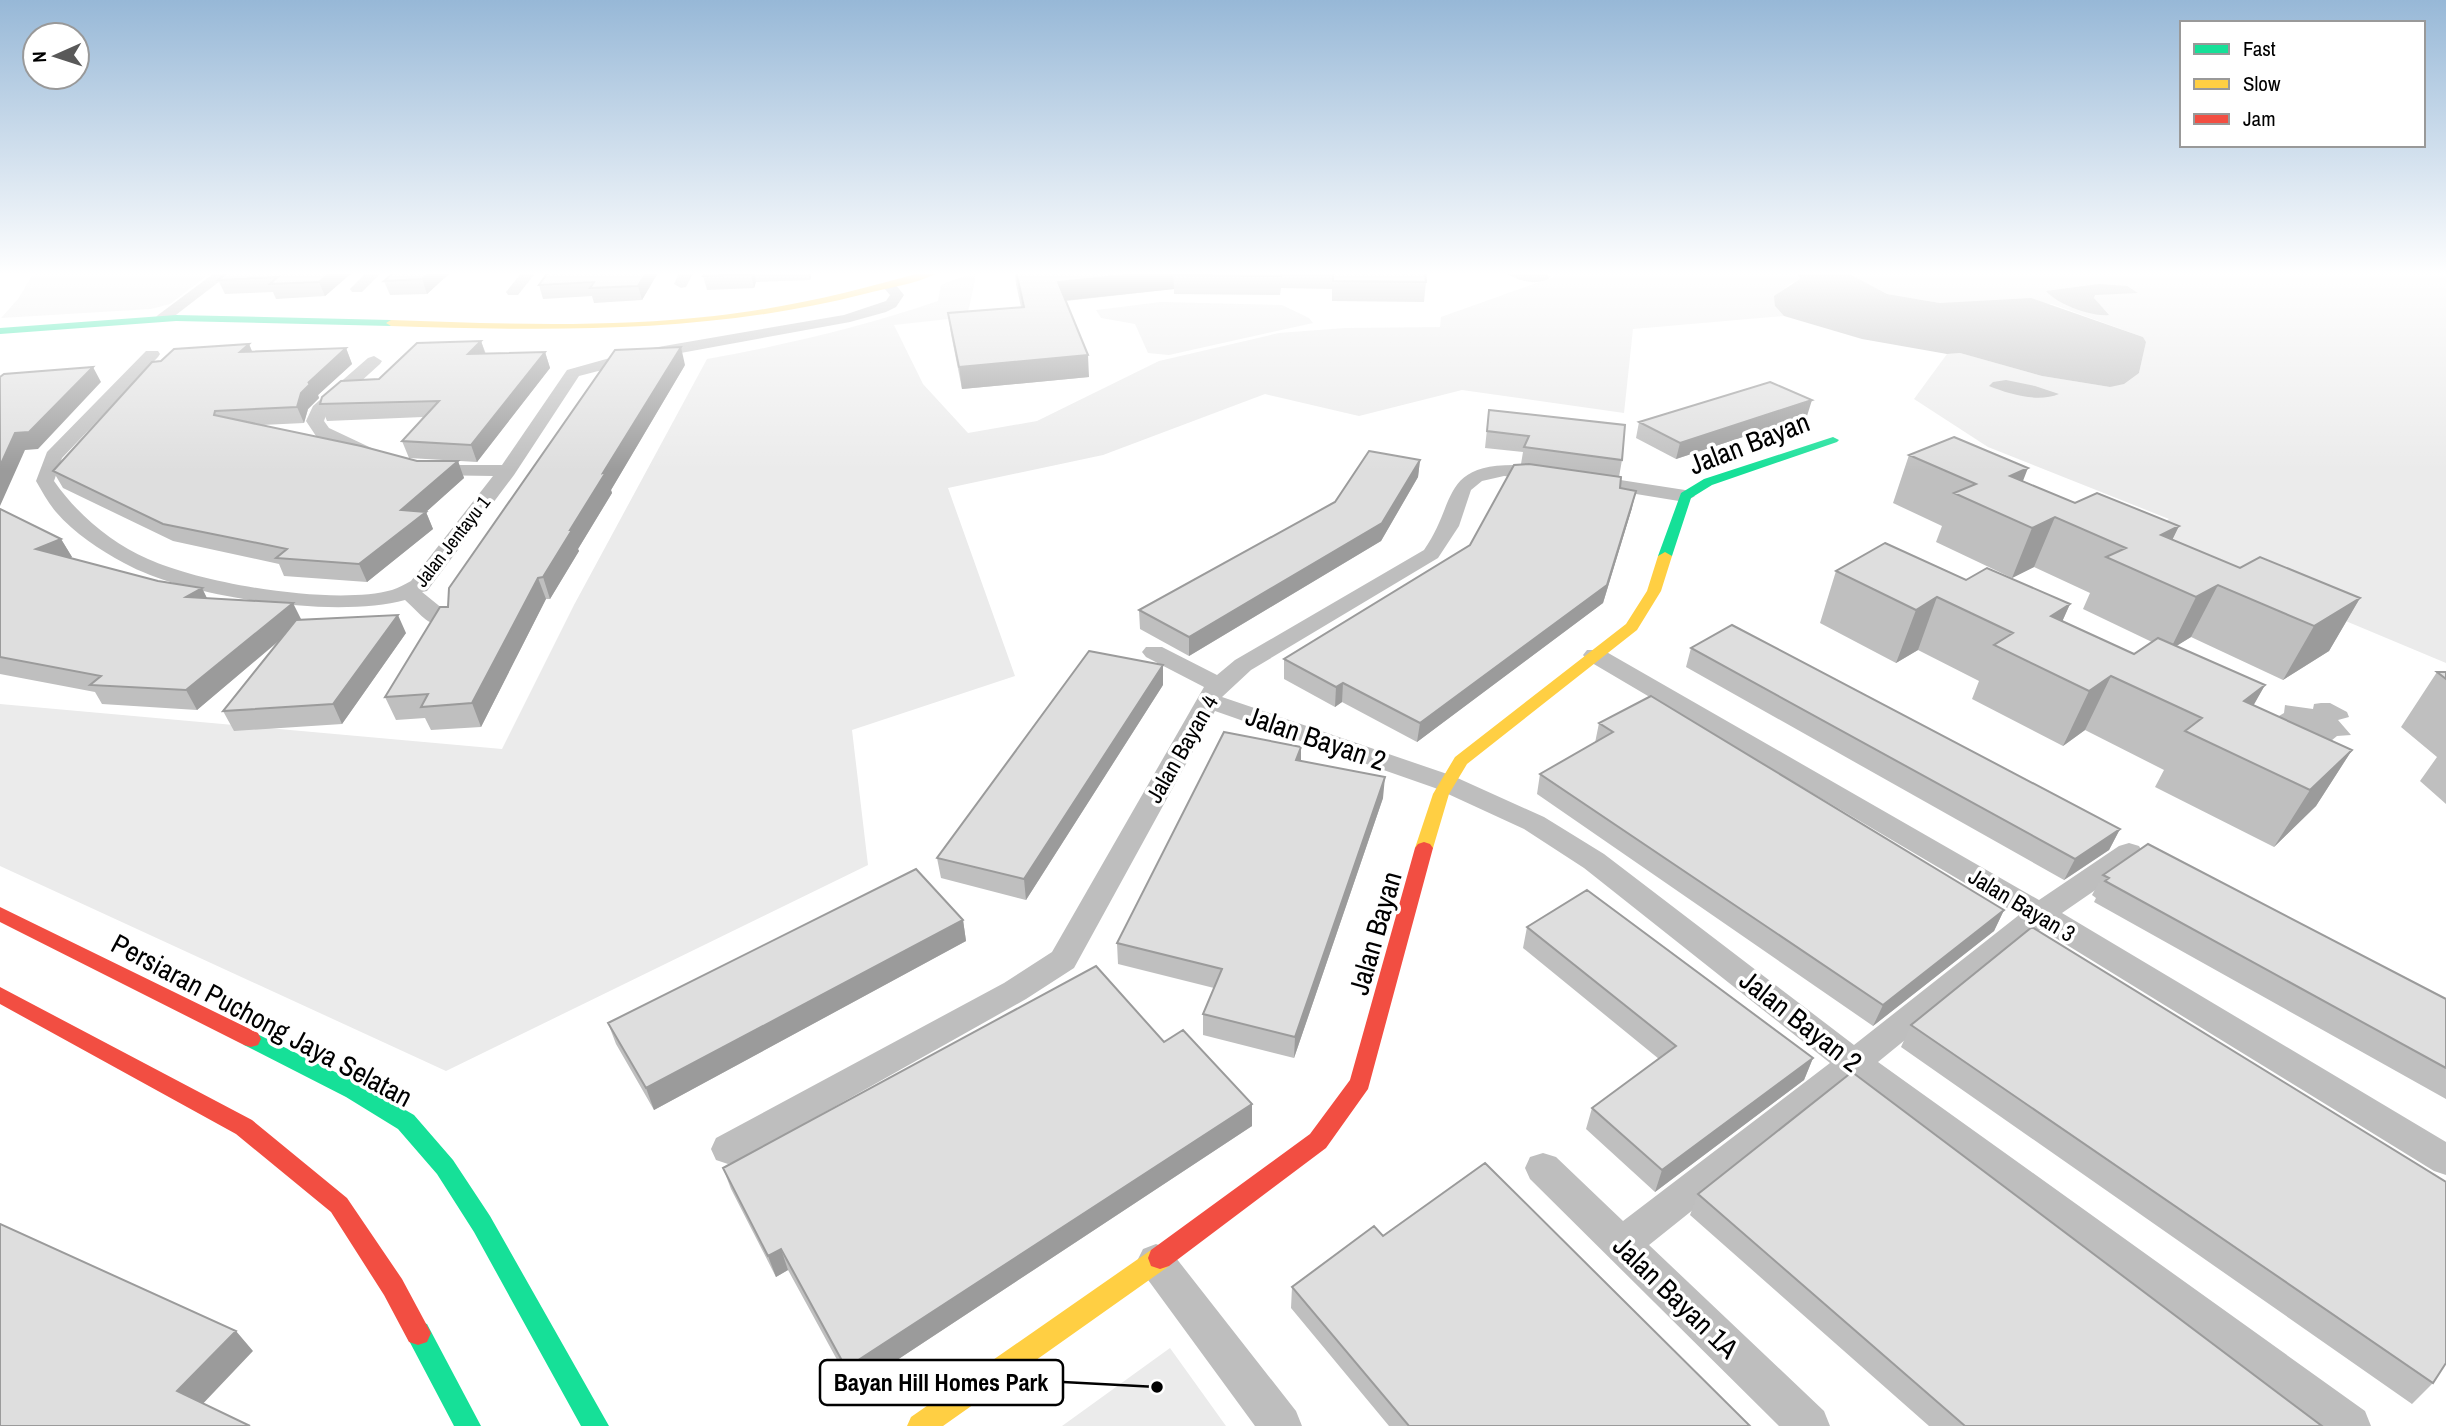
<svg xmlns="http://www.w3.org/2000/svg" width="2446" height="1426" viewBox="0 0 2446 1426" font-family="'Archivo Narrow',sans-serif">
	<rect width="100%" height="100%" fill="#fff"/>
	<path fill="#ebebeb" d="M35,271H213L170,304L151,309L1,318L18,299Z
		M977,271L967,317L894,325L923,384L968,433L1037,421L1159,361L1279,333L1345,328L1440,327L1441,317L1556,276L1552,271H1796L1800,279L1788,285L1775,306L1784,316L1633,329L1624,413L1462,390L1359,416L1265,394L1103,455L948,488L1015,676L852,730L868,865L446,1071L0,866V704L502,749L574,605L707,359C785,345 862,327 938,301L941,285Z
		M1844,271H2446V663L2143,536L2169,519L1988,447L1914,399L1947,354L1960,353L2042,376L2110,387L2139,373L2146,342L2143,337L2052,304L1940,303L1887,294Z
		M1161,302L1282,305L1309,318L1313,323L1169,355L1148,353L1135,324L1101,318L1096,310Z
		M1170,1348L1226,1426H1062Z"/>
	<path fill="#bdbdbd" d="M1796,271H1844L1887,294L1940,303L2031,298L2143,337L2146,342L2139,373L2124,384L2110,387L2042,376L1960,353L1947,354L1862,339L1784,316L1775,306L1774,296L1800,279Z
		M2099,284L2127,286L2138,293L2095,295L2094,298L2109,315C2091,317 2057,304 2046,291Z
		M2006,380L2035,386L2059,394C2038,403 2009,394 1989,386L1993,382Z
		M2321,703H2330L2347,712L2349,717L2338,720L2351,735L2337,736L2320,750L2264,725L2284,713L2285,705L2313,709L2314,704Z"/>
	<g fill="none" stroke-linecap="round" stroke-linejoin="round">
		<path fill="#bebebe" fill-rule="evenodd" d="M217,271H233L168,321H158L155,318L158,315Z
			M368,271H383L362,292H352L350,289Z
			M523,271H537L518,295H508L506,292Z
			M680,271H694L686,287L681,288L674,284Z
			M1504,271L1544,273L1551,277C1539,287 1515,281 1504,271Z
			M890,283L895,284L904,295L896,307L886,312L850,322L637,361L579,376L514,475L427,591L422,592L443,609L448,619L445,624C428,628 418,611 405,600C336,619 187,598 124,563C100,550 74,533 56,512C48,503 42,491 36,481L47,452L146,351H158L160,354L158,357L62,458L54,481C78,515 110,542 148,559C203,584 334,606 392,590C398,588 405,584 411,581L493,476L428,475L419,469L421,465H502L567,370L635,351L844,315L886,301L890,295L883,287Z
			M374,356L382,361L380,364L327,412L324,421L329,428L382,453L385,457L382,461L376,463L316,436L306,421L313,406L368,358Z
			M1514,465L1542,468L1551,474L1542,480L1504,476L1482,481L1471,490L1459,526L1438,558L1251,670L1222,697L1453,776L1544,817L1604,854L1854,1045L2019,915L1587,660L1583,655L1587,650H1603L2039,900L2119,846L2129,843L2139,846L2143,853L2139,860L2062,913L2446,1142V1175L2434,1171L2041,929L1878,1062L2365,1411L2371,1426H2316L1854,1081L1649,1245L1824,1411L1830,1426H1779L1530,1179L1525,1168L1530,1157L1543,1153L1556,1157L1623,1221L1830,1063L1584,868L1524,829L1435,788L1215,711L1074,968L1026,999L740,1160L728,1164L716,1160L711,1149L716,1138L1004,983L1052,952L1204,687L1146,657L1142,652L1146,647H1162L1217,675L1235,660L1424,550C1457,503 1440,465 1514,465Z
			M1588,475L1685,490L1695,496L1685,502L1581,485L1579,481L1581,477Z
			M1156,1244L1169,1249L1296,1411L1302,1426H1255L1143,1273L1137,1261L1143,1249Z"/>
		<path fill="#16e098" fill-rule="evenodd" d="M176,315L391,320L396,323L391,326L176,321L0,334V328Z
			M1833,437L1839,440L1837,442L1712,485L1691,498L1672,556L1665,560L1660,559L1658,556L1681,493L1704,479Z
			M251,1031L362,1085L414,1115L453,1160L490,1216L609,1426H581L474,1232L437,1174L398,1129L346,1097L244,1045L241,1039L244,1033Z
			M418,1321L427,1324L481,1426H454L405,1333L409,1324Z"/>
		<path fill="#ffcf43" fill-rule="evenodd" d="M926,271H940C923,283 886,288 864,294C708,334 550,331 391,326L386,323L391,320C499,324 607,328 714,316C787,308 857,291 926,271Z
			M1665,552L1672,556L1661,591L1637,630L1467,764L1449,794L1433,848L1430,852H1418L1415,848L1433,794L1455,757L1626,624L1647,591L1658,556Z
			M1160,1247L1169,1250L1172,1258L1169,1266L943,1426H907L911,1417L1151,1250Z"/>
		<path fill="#f24e42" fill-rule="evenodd" d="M1424,842L1430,844L1433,848L1368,1089L1326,1148L1169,1266L1160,1269L1151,1266L1148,1258L1151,1250L1310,1134L1350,1080L1415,848L1418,844Z
			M0,907L258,1033L261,1039L258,1045L251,1047L244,1045L0,922Z
			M0,987L252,1120L347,1198L402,1279L431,1333L427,1342L418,1345L409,1342L384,1295L331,1212L236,1134L0,1004Z"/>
	</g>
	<path fill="#bfbfbf" d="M354,271L325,296L276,299L273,292L225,294L218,280Z
		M452,271L427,294L390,295L384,281Z
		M659,271L642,300L594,303L592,296L543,299L539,285Z
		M706,271H812L810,280L756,282L754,288L707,290L703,276Z
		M1015,271H1427L1424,302L1332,301V289L1281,288L1280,295L1174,294V289L1066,301L1089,377L962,389L951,334L948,313L1021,307L1016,284Z
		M481,341L486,354L545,352L550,368L477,462L409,458L402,441L423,417L327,421L320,404L379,379Z
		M249,344L252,351L346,348L352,364L318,395L319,398L308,409L304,423L262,425L417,461H458L464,478L426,512L433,529L367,582L284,576L279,564L173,541L63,488L53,471L161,361Z
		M685,365L611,490L612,493L578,549L579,551L550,599H546L481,727L431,730L425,718L396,720L385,697Z
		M1489,410L1622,460L1619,477L1620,488L1632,508L1603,603L1417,742L1342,702L1335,707L1284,679V659L1470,545L1524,464H1521L1523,452L1485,448Z
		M1807,416L1676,459L1636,438L1639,422Z
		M1909,455L2023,481L2075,503L2179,526L2172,540L2240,568L2360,598L2329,651L2283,680L2191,637L2176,646L2265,685L2253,705L2352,750L2316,806L2274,847L2155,787L2164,770L2085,730L2063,746L1972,699L1979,681L1918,650L1896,663L1820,623L1836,571L1966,580L2070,604L2062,622L2134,654L2152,642L2083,609L2090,593L2034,567L2012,578L1936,542L1942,526L1893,503Z
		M1420,460L1418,477L1381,541L1189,656L1140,629L1139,610Z
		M0,509L61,539L72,557L70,558L158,581L202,588L207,598L301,620L406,633L342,724L234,731L223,711L280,640L197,710L102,704L95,692L0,674Z
		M1691,648L2120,829L2109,850L2064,880L1686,667Z
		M2437,672H2446V804L2420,781L2437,757L2401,727Z
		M1163,685L1026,900L941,878L937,858Z
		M1599,723L2004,910L1994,931L1873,1026L1537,794L1540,774L1595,743Z
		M1301,747V761L1383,798L1294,1058L1203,1035V1014L1214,988L1118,964L1117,943Z
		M2103,875L2446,999V1099L2094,902L2096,898L2092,895Z
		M963,920L966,941L654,1110L616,1044L608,1023Z
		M1527,927L1813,1058L1804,1080L1655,1192L1586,1129L1592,1108L1659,1059L1523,948Z
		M1911,1025L2433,1383L2412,1404L1901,1047Z
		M1164,1042L1252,1104V1126L853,1389L788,1270L776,1277L731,1189L723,1168Z
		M1698,1194L2322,1426H1929L1690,1215Z
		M1292,1287L1750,1426H1389L1291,1308Z"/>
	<path fill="#9b9b9b" d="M332,271H354L325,296L319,282Z
		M432,271H452L427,294L422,279Z
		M647,271H659L642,300L638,286Z
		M752,271H754L756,282L754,288L751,274Z
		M808,271H812L810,280Z
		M1164,271H1173L1174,289L1060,301L1058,282Z
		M481,341L486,356L468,354Z
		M249,344L255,359L240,352Z
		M681,347L685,365L611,490L612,493L578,549L579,551L550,599L543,577L603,473Z
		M346,348L352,364L318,395L319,398L308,409L304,423L297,407L301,393L308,383Z
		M545,352L550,368L477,462L471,445Z
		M1088,355L1089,377L962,389L959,367Z
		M93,367L101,382L38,449L25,450L0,506V466L15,433Z
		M1812,400L1807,416L1676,459L1680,443Z
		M1420,460L1418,477L1381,541L1189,656V637Z
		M458,461L464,478L426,512L433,529L367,582L359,564L401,510Z
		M2028,468L2009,517L2010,476Z
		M1636,491L1632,508L1603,603L1417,742L1420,723Z
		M2055,517L2034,567L2012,578L2032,528Z
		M2179,526L2154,577L2161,535Z
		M61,539L72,557L47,567L36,549Z
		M538,578L546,599L481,727L472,703Z
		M2218,585L2191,637L2170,650L2196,597Z
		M202,588L211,607L186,597Z
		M1937,597L1918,650L1896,663L1916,610Z
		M2360,598L2329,651L2283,680L2314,626Z
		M293,603L302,621L197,710L186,690Z
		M2070,604L2046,657L2051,616Z
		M398,615L406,633L342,724L333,704Z
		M1163,665V685L1026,900L1024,879Z
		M2111,676L2085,730L2063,746L2089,691Z
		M1343,683L1342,702L1335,707L1336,687Z
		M2265,685L2234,740L2244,701Z
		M1301,747V767L1296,760Z
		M2352,750L2316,806L2274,847L2310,790Z
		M1385,777L1383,798L1294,1058L1295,1037Z
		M2120,829L2109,850L2064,880L2075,859Z
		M2004,910L1994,931L1873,1026L1883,1005Z
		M963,920L966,941L654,1110L646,1088Z
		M1813,1058L1804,1080L1655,1192L1662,1170Z
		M1252,1104V1126L853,1389L846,1368Z
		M781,1249L788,1270L776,1277L768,1256Z
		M236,1331L253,1351L196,1411L177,1391Z"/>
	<path fill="#dedede" stroke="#9b9b9b" stroke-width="2" d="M230,271H332L319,282L270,284L278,277L218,280Z
		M395,271H432L422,279L384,281Z
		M549,271H647L638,286L590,288L594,282L539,285Z
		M706,271H752L751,274L703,276Z
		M1016,271H1164L1058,282L1088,355L959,367L948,313L1024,307Z
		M1173,271H1281V276L1173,275Z
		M1333,271H1425L1426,282L1333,281Z
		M481,341L468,354L545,352L471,445L402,441L439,401L320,404L322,397L341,381L379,379L417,343Z
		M249,344L240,352L346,348L308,383L312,382L301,393L297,407L215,411L214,415L361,446L417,461H458L401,510L426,512L359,564L276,558L287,549L163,524L53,471L152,362L161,361L174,349Z
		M681,347L603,473L606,472L570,530H572L543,577L538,578L472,703L421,707L428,694L385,697L440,607H448L449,588L615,350Z
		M93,367L29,432L15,433L0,466V377L4,374Z
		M1770,382L1812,400L1680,443L1639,422Z
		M1489,410L1625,425L1622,460L1524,447L1529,436L1487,431Z
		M1954,437L2028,468L2010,476L2075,503L2097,493L2179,526L2161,535L2240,568L2260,557L2360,598L2314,626L2218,585L2196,597L2106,557L2126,548L2055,517L2032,528L1954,493L1976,484L1909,455Z
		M1369,451L1420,460L1382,523L1189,637L1139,610L1335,502Z
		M1529,464L1621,477L1620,488L1636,491L1607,585L1420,723L1343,683L1336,687L1284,659L1470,545L1514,465Z
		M0,509L61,539L36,549L158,581L202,588L186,597L293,603L186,690L90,685L101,676L0,657Z
		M1885,543L1966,580L1987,568L2070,604L2051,616L2134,654L2158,638L2265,685L2244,701L2352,750L2310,790L2185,731L2202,718L2111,676L2089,691L1994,645L2013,633L1937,597L1916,610L1836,571Z
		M398,615L333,704L223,711L296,620Z
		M1732,625L2120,829L2075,859L1691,648Z
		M1089,651L1163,665L1024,879L937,858Z
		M2437,672H2446V679Z
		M1651,696L2004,910L1883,1005L1540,774L1613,732L1599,723Z
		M1224,732L1301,747L1296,760L1385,777L1295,1037L1203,1014L1222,969L1117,943Z
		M2148,844L2446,999V1068L2105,881L2109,878L2103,875Z
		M916,869L963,920L646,1088L608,1023Z
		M1587,890L1813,1058L1662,1170L1592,1108L1676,1046L1527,927Z
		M2032,927L2446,1182V1363L2433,1383L1911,1025Z
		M1096,966L1164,1042L1183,1030L1252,1104L846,1368L781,1249L768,1256L723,1168Z
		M1852,1072L2322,1426H1965L1698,1194Z
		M1485,1163L1750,1426H1409L1292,1287L1374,1226L1383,1236Z
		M0,1224L236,1331L177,1391L250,1426H0Z"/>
	<linearGradient id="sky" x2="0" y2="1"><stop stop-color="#97b8d7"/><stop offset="0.58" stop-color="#fff"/><stop offset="1" stop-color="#fff" stop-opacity="0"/></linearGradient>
	<rect width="2446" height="471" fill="url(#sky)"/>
	<g text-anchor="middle" stroke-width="7" stroke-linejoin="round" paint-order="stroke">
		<g font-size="19" fill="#000" stroke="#fff">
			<text transform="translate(452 541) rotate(-52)" y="7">Jalan Jentayu 1</text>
		</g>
		<g font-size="23" fill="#000" stroke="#fff">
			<text transform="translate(1182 749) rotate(-60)" y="8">Jalan Bayan 4</text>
			<text transform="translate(2022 905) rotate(31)" y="8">Jalan Bayan 3</text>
		</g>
		<g font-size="28" fill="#000" stroke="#fff">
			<text transform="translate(1749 443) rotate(-21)" y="10">Jalan Bayan</text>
			<text transform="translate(1316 738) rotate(19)" y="10">Jalan Bayan 2</text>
			<text transform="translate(1375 933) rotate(-74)" y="10">Jalan Bayan</text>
			<text transform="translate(262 1020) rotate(28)" y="10">Persiaran Puchong Jaya Selatan</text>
			<text transform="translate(1801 1021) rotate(38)" y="10">Jalan Bayan 2</text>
			<text transform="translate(1676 1297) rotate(44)" y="10">Jalan Bayan 1A</text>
		</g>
	</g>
	<path fill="none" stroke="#000" stroke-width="2.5" d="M1157 1387L1063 1382"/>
	<circle fill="#000" stroke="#fff" stroke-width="2.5" cx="1157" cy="1387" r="7"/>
	<rect fill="#fff" stroke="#000" stroke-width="2.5" x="820" y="1360" width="243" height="45" rx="7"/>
	<g font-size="24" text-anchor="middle" font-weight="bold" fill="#000">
		<text x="941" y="1391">Bayan Hill Homes Park</text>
	</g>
	<rect x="2180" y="21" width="245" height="126" fill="#ffffff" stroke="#999999" stroke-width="2"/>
	<rect x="2194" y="44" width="35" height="10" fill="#16e098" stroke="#999999" stroke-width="2"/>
	<text x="2243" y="56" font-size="21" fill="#000000">Fast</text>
	<rect x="2194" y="79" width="35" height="10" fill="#ffcf43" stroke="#999999" stroke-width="2"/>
	<text x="2243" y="91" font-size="21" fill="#000000">Slow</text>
	<rect x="2194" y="114" width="35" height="10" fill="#f24e42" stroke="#999999" stroke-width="2"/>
	<text x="2243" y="126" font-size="21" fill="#000000">Jam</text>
	<g transform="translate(56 56) rotate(267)"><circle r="33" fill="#ffffff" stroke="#999999" stroke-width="2"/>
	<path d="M0-5L12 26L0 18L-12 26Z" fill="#595959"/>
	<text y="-10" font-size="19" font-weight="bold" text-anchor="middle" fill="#000000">N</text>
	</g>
</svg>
